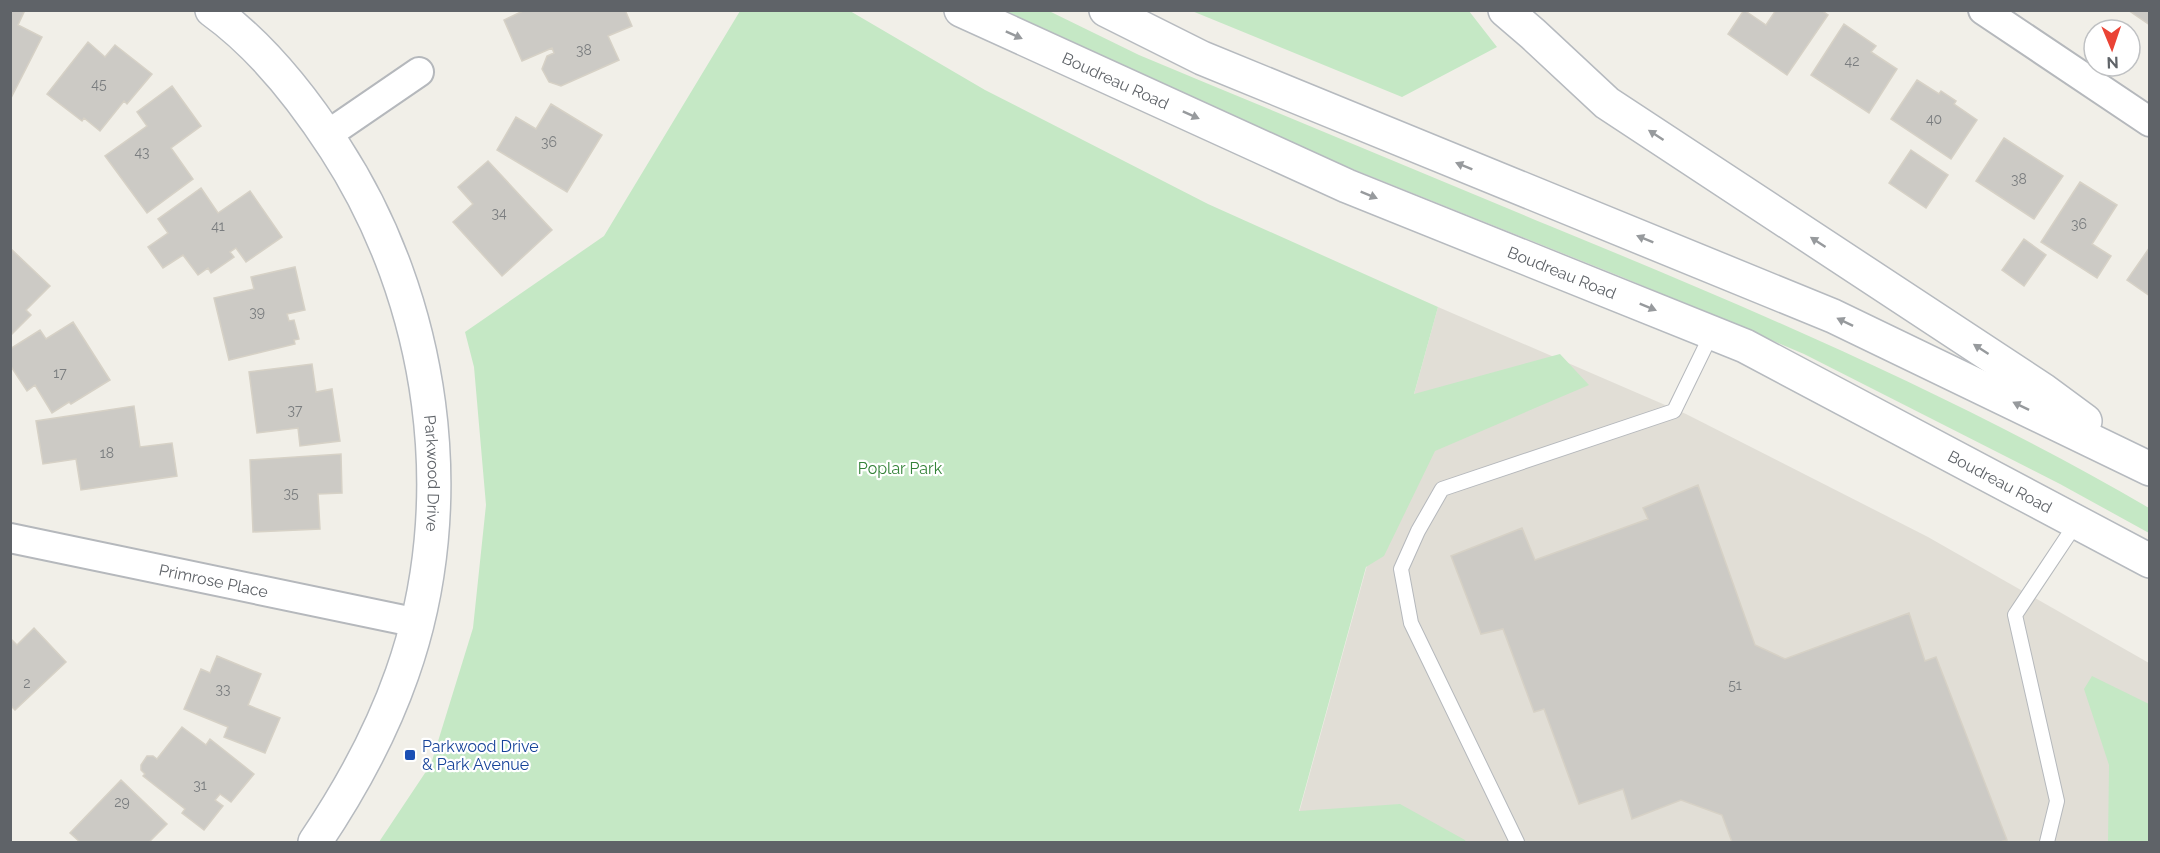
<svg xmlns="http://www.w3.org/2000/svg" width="2160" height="853" viewBox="0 0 2160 853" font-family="Raleway,sans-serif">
	<rect width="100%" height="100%" fill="#f1efe8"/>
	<path fill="#e1ded6" d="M1438,307L1686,414L1928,537L2149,663V721L2119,842H1291Z"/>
	<path fill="#c5e8c5" d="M740,11H850L985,90L1208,204L1438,307L1414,394L1560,354L1589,385L1435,451L1384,556L1366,567L1299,811L1400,804L1465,840L1466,842H379L431,764L473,628L486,505L474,367L465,332L604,236Z
		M996,11H1049L1139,55C1276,112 1413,169 1550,226C1755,310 1958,397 2149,508V533L2060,484L1804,354L1622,277L1290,144Z
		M1192,11H1469L1497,47L1402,97Z
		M2092,676L2149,704V842H2108L2109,765L2084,689Z"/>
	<path fill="#cccac5" stroke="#d6d1c6" stroke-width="1.5" d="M10,10H25L18,25L42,37L10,100Z
		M525,10H625L632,26L608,36L619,60L561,86L549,82L542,69L547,56L554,53L552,48L522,61L504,20Z
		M1744,10L1766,25L1776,10H1821L1828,15L1787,75L1728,34Z
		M2128,10H2150V25Z
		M1844,24L1876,46L1871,52L1897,69L1869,113L1811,75Z
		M88,42L105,57L115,45L152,74L127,104L124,101L100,131L84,118L82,121L47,94Z
		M1917,80L1939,94L1941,91L1956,101L1954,104L1977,120L1951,159L1891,119Z
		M172,86L201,126L171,148L193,179L147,213L105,156L147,126L137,112Z
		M551,104L602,135L567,192L497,150L516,117L536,129Z
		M2004,138L2063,176L2034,219L1976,181Z
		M1911,150L1948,175L1926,208L1889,183Z
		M488,161L552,230L502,276L453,222L473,204L458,187Z
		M2080,182L2117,205L2092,244L2111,256L2097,278L2041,242Z
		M201,188L218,213L250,191L282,237L246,262L236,248L230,252L234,257L211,273L208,268L198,275L183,255L163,268L148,247L168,233L158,219Z
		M2024,239L2046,255L2024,286L2002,270Z
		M2150,247V296L2127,280Z
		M10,248L50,286L26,310L31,315L10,336Z
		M295,267L305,310L287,314L289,321L294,320L299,339L294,340L295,344L229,360L214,298L254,289L251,277Z
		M73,322L110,380L71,404L69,402L52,413L35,385L27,391L10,365V349L40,330L46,339Z
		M312,364L316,392L332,389L340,441L300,446L298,428L257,433L249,372Z
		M134,406L140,447L172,443L177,476L81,490L76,459L43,464L36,421Z
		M341,454L342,493L318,494L320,529L253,532L250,460Z
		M1698,485L1755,645L1785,659L1909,613L1925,661L1936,657L2007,840L2000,842H1732L1722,815L1681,800L1632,819L1623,789L1579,804L1544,709L1534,712L1503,629L1481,634L1451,556L1522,528L1535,560L1648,519L1643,508Z
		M34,628L66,662L15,710L10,705V638L17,645Z
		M217,656L261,674L248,705L280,718L265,753L224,737L228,727L184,709L201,669L210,673Z
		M182,727L206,745L210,739L254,774L231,802L220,794L215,800L223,806L204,830L182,813L185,809L143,776L145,774L141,770V765L147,756H153L157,759Z
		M121,780L167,824L149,842H80L70,833Z"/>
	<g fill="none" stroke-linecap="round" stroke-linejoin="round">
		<defs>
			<path id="lane" d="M1517,842L1411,623L1401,569L1418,531L1442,489L1674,411L1712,333
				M2047,842L2057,801L2015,615L2077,522"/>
			<g id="street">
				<path d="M1983,10L2150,122"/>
				<path d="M327,135L419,72"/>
				<path id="s1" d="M10,538L418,623"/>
			</g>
			<g id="secondary">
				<path id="s2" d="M212,10C262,46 302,97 335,148C434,300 463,502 402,674C381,734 350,790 315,842"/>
				<path id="s3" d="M961,10L1347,186L1745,346L2150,561"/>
				<path d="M1106,10L1202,58L1833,316L2150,469"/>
				<path d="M1505,10L1533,34L1607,103L2043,390L2085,421"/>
			</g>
		</defs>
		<use href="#lane" stroke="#b5b8bc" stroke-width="16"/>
		<use href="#street" stroke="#b5b8bc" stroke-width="32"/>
		<use href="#secondary" stroke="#b6babf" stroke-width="36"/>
		<use href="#lane" stroke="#fff" stroke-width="14"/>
		<use href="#street" stroke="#fff" stroke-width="28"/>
		<use href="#secondary" stroke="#fff" stroke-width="33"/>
	</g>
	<defs><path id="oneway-solid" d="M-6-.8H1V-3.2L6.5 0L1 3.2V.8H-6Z" transform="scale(1.5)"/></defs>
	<g fill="#979a9d">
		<use href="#oneway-solid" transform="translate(1014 35) rotate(24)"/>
		<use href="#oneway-solid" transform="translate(1191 115) rotate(24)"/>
		<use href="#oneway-solid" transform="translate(1656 135) rotate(-147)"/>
		<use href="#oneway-solid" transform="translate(1464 166) rotate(-158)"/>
		<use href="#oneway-solid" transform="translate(1369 195) rotate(22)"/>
		<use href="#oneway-solid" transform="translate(1645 239) rotate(-158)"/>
		<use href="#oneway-solid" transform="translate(1818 242) rotate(-147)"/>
		<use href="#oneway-solid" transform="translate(1648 307) rotate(22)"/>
		<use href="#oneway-solid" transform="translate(1845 322) rotate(-154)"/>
		<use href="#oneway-solid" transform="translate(1981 349) rotate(-147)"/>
		<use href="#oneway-solid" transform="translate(2021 406) rotate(-154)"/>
	</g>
	<rect fill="#1a4fb4" stroke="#fff" stroke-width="2" x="404" y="749" width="12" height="12" rx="3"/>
	<g text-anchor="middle" stroke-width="4.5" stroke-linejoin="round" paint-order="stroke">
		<g font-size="14" fill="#7a7d7f">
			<text x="584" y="55">38</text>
			<text x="1852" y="66">42</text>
			<text x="99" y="89">45</text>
			<text x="1934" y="124">40</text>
			<text x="549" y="147">36</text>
			<text x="142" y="157">43</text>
			<text x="2019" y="184">38</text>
			<text x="499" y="218">34</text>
			<text x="2079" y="229">36</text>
			<text x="218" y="231">41</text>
			<text x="257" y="317">39</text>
			<text x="60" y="378">17</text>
			<text x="295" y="415">37</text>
			<text x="107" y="458">18</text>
			<text x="291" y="498">35</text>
			<text x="27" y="688">2</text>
			<text x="1735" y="690">51</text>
			<text x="223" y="694">33</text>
			<text x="200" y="790">31</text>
			<text x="122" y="807">29</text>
		</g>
		<g font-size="16" fill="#5f6368" stroke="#fff">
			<text dy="6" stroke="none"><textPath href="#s3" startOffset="170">Boudreau Road</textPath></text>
			<text dy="6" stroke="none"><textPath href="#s3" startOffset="656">Boudreau Road</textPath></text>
			<text dy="6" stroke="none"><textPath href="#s2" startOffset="530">Parkwood Drive</textPath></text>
			<text dy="6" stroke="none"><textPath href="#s3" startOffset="1142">Boudreau Road</textPath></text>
			<text dy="6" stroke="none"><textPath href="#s1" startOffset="208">Primrose Place</textPath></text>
		</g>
		<g font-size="16" fill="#348238" stroke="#fff">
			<text x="900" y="474">Poplar Park</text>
		</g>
		<g font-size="16" fill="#164399" stroke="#fff" text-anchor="start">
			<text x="422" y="752">Parkwood Drive<tspan x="422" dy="18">&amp; Park Avenue</tspan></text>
		</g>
	</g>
	<rect width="2160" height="853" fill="none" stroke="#5f6368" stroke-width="24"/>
	<g transform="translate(2112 48) rotate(178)"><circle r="28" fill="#ffffff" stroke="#bfc1c3" stroke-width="1.5"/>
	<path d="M0-4.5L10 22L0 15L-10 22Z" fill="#ea4335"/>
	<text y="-9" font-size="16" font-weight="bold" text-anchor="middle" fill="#5f6368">N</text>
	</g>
</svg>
